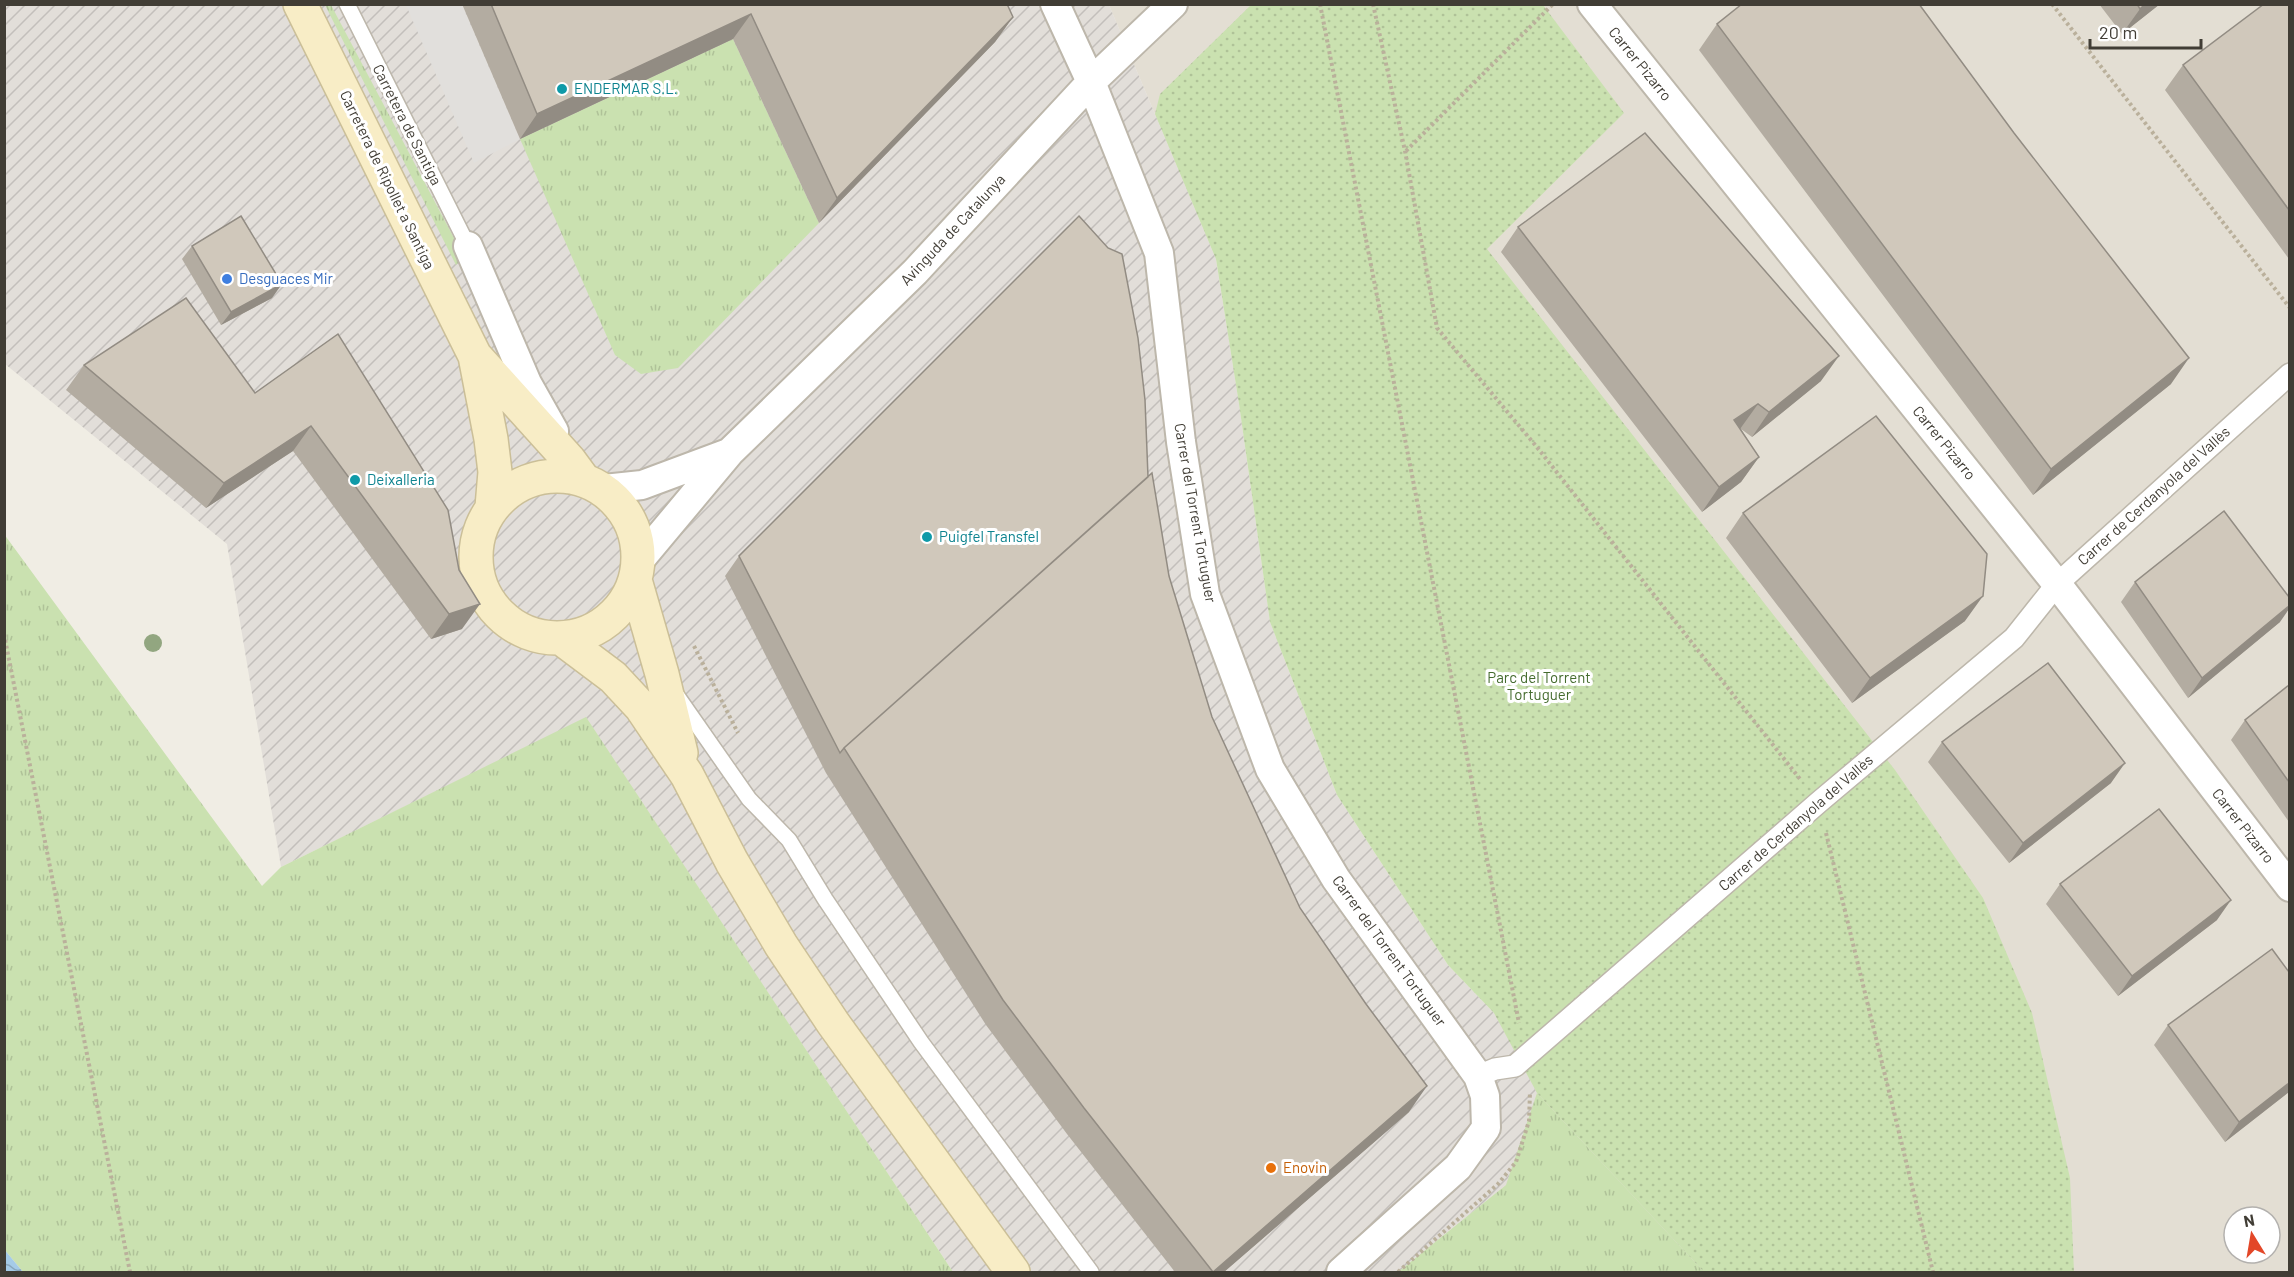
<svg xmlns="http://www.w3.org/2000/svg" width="2294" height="1277" viewBox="0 0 2294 1277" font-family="Barlow,sans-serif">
	<defs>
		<pattern id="industrial-furrows" width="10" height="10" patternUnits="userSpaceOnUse" patternTransform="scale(1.5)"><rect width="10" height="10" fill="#e2ded9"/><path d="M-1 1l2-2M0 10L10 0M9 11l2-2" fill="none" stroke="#c3bfbb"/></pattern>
		<pattern id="grass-tufts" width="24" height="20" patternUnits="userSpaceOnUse" patternTransform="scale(1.5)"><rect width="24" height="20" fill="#cae1b0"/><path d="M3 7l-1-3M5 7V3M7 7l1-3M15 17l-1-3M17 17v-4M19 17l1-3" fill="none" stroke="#afc298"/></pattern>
		<pattern id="park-dots" width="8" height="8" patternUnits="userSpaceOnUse" patternTransform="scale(1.5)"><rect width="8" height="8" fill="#cae1b0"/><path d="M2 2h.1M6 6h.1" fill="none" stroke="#afc298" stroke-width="1.8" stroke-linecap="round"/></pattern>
		<pattern id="water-waves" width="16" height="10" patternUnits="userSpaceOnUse" patternTransform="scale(1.5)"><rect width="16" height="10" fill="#a5cbe7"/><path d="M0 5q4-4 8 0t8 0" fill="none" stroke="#88a6bc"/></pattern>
	</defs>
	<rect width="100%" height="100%" fill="#f0ede4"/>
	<path fill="#e3ded3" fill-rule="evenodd" d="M1109,5H2289V1272H1398L1506,1185L1494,1013L1216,259ZM2234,1217H2270V1253H2234Z"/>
	<path fill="url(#industrial-furrows)" d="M4,5H1109L1216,259L1239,404L1270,622L1337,795L1448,965L1494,1013L1537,1093L1506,1185L1398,1272H953L586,718L281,867L227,544L5,364Z"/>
	<path fill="url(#grass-tufts)" d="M325,5H331L464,257L456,265Z
		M733,39L819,223L678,368L641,374L615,355L520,139Z
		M4,534L262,886L281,867L586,717L953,1272H23L4,1249Z
		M1537,1093L1704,1272H1398L1506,1185Z"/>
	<path fill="url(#park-dots)" d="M1251,5H1543L1624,113L1487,249L1895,770L1983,898L2032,1013L2070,1178L2074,1272H1704L1537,1093L1494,1013L1448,965L1337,795L1270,622L1239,404L1216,259L1155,114L1160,94Z"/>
	<path fill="#e1dfdc" d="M406,5H462L520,139L474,163Z"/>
	<path fill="url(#water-waves)" d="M4,1249L23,1272H5Z"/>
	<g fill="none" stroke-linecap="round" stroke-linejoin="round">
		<defs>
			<path id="service" d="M347,4L468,246
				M677,696L749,799L789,840L825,899L921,1042L1091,1272"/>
			<path id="pedestrian" d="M1478,1076L1495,1069L1515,1066L1819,802L2014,638L2057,584L2290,374"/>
			<path id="minor" d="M1055,4L1091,82L1159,253L1181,442L1205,594L1270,769L1336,879L1478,1076L1485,1096L1486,1128L1458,1167L1341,1272
				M1592,4L2057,584L2290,887
				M468,246L527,383L554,431
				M604,489L642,485L728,453
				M639,561L730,452L915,272L1091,82L1173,4"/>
			<path id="secondary" d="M300,4L475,356L491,439L495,472L492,507
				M476,357L569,460L583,479
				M476 557a81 81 0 1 1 162 0a81 81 0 1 1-162 0Z
				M635,580L662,674L681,753
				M561,638L613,677L641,707L687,775L732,862L781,945L833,1023L1013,1272"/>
		</defs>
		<use href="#service" stroke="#bdb7ab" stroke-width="18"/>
		<use href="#pedestrian" stroke="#bdb7ab" stroke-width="24"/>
		<use href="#minor" stroke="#bdb7ab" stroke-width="32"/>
		<use href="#secondary" stroke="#cbbf98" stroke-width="36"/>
		<path stroke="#bab09b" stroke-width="4" stroke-dasharray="3 3" stroke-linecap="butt" d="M1320,4L1519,1023
			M1373,4L1405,151L1437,328L1536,446L1800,779
			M2052,4L2290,308
			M1406,151L1553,4
			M4,634L130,1272
			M694,646L738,733
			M1826,833L1933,1272
			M1398,1272L1498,1184L1516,1162L1529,1121L1530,1092"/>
		<use href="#service" stroke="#fff" stroke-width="15"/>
		<use href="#pedestrian" stroke="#fff" stroke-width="21"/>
		<use href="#minor" stroke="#fff" stroke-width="28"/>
		<use href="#secondary" stroke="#f8edc6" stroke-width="33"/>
	</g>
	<circle fill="#92a680" cx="153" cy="643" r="9"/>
	<path fill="#b3aca1" d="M462,4H1007L1013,17L995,42L819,223L733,39L520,139Z
		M2099,4H2160L2122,34Z
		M2289,4V259L2165,90L2183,65Z
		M1717,24L2171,384L2033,495L1699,50Z
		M1518,227L1821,381L1752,437L1741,429L1759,457L1741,482L1702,512L1501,252Z
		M192,246L272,298L221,325L182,259Z
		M338,334L459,570L462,629L431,639L293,451L206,508L66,390L84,365L255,393Z
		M1148,477L1169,576L1212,717L1300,908L1409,1112L1224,1272H1175L1067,1134L986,1025L826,773L725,576L739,556Z
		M1743,513L1965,621L1852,703L1726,538Z
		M2135,582L2280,622L2188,698L2121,602Z
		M2289,685V822L2231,740L2245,720Z
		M1942,742L2111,783L2009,863L1928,762Z
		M2060,884L2217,920L2118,996L2046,904Z
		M2168,1025L2289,1092L2225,1142L2154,1045Z"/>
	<path fill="#928c83" d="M2145,4H2160L2122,34L2140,9Z
		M751,14L733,39L520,139L537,114Z
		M1013,17L995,42L819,223L837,198Z
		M282,284L272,298L221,325L231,312Z
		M1839,356L1821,381L1752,437L1769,412Z
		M2189,358L2171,384L2033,495L2051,469Z
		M1758,404L1740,429L1734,420Z
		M311,426L293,451L206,508L224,483Z
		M1759,457L1741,482L1702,512L1719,487Z
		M1983,596L1965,621L1852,703L1870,678Z
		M480,604L462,629L431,639L449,614Z
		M2289,606V609L2280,622L2188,698L2202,678Z
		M2125,763L2111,783L2009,863L2023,843Z
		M2231,900L2217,920L2118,996L2132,976Z
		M2289,1083V1092L2225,1142L2239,1122Z
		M1427,1086L1409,1112L1224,1272H1213Z"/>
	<path fill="#d0c8bb" stroke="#928c83" stroke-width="1.5" d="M491,4H1007L1013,17L837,198L751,14L537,114Z
		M1742,4H1919L2014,133L2189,358L2051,469L1717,24Z
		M2137,4H2145L2140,9Z
		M2264,4H2289V210L2183,65Z
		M1645,133L1839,356L1769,412L1758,404L1734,420L1759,457L1719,487L1518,227Z
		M241,216L282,284L231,312L192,246Z
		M1079,216L1108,248L1122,254L1138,338L1145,400L1148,477L844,748L840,753L739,556Z
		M186,298L255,393L338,334L448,510L459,570L480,604L449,614L311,426L224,483L84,365Z
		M1876,416L1987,554L1983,596L1870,678L1743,513Z
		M1152,473L1169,576L1212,717L1300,908L1366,1004L1427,1086L1213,1272L1084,1108L1003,1000L844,748Z
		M2224,511L2289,597V606L2202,678L2135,582Z
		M2048,663L2125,763L2023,843L1942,742Z
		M2289,685V782L2245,720Z
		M2159,809L2231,900L2132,976L2060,884Z
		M2272,949L2289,972V1083L2239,1122L2168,1025Z"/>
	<g fill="#0f9aa8" stroke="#fff" stroke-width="2">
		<circle cx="562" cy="89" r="6"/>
		<circle cx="355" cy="480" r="6"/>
		<circle cx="927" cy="537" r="6"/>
	</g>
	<circle fill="#3f7fe0" stroke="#fff" stroke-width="2" cx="227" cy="279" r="6"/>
	<circle fill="#e8710a" stroke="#fff" stroke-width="2" cx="1271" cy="1168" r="6"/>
	<g text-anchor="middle" stroke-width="6" stroke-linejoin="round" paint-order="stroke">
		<g font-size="15" fill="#413d35" stroke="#fff">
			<text transform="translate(1640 64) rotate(51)" y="5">Carrer Pizarro</text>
			<text transform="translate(407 125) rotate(63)" y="5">Carretera de Santiga</text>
			<text transform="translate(387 180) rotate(64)" y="5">Carretera de Ripollet a Santiga</text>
			<text transform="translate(953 230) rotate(-47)" y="5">Avinguda de Catalunya</text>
			<text transform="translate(1944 443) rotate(51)" y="5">Carrer Pizarro</text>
			<text transform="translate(2154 496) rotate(-42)" y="5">Carrer de Cerdanyola del Vallès</text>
			<text transform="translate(1195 513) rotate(80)" y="5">Carrer del Torrent Tortuguer</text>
			<text transform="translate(1796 823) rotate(-41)" y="5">Carrer de Cerdanyola del Vallès</text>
			<text transform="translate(2243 826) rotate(52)" y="5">Carrer Pizarro</text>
			<text transform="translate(1389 951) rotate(54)" y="5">Carrer del Torrent Tortuguer</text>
		</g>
		<g font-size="15" fill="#0d838f" stroke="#fff" text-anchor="start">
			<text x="574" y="94">ENDERMAR S.L.</text>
			<text x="367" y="485">Deixalleria</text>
			<text x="939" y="542">Puigfel Transfel</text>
		</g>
		<g font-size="15" fill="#366cbe" stroke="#fff" text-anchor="start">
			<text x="239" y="284">Desguaces Mir</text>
		</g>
		<g font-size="15" fill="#456c2f" stroke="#fff">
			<text x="1539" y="683">Parc del Torrent<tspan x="1539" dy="17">Tortuguer</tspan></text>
		</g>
		<g font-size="15" fill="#c56008" stroke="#fff" text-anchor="start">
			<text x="1283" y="1173">Enovin</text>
		</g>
	</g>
	<rect width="2294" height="1277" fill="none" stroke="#413d35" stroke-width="12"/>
	<g transform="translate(2252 1235) rotate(349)"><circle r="28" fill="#ffffff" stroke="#b3b1ae" stroke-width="1.5"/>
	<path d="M0-4.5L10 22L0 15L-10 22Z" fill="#e34728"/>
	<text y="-9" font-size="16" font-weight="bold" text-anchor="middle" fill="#413d35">N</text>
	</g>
	<path d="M2090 39v9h111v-9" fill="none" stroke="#413d35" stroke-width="3"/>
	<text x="2099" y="39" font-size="18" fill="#413d35" stroke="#ffffff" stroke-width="4.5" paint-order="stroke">20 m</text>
</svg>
